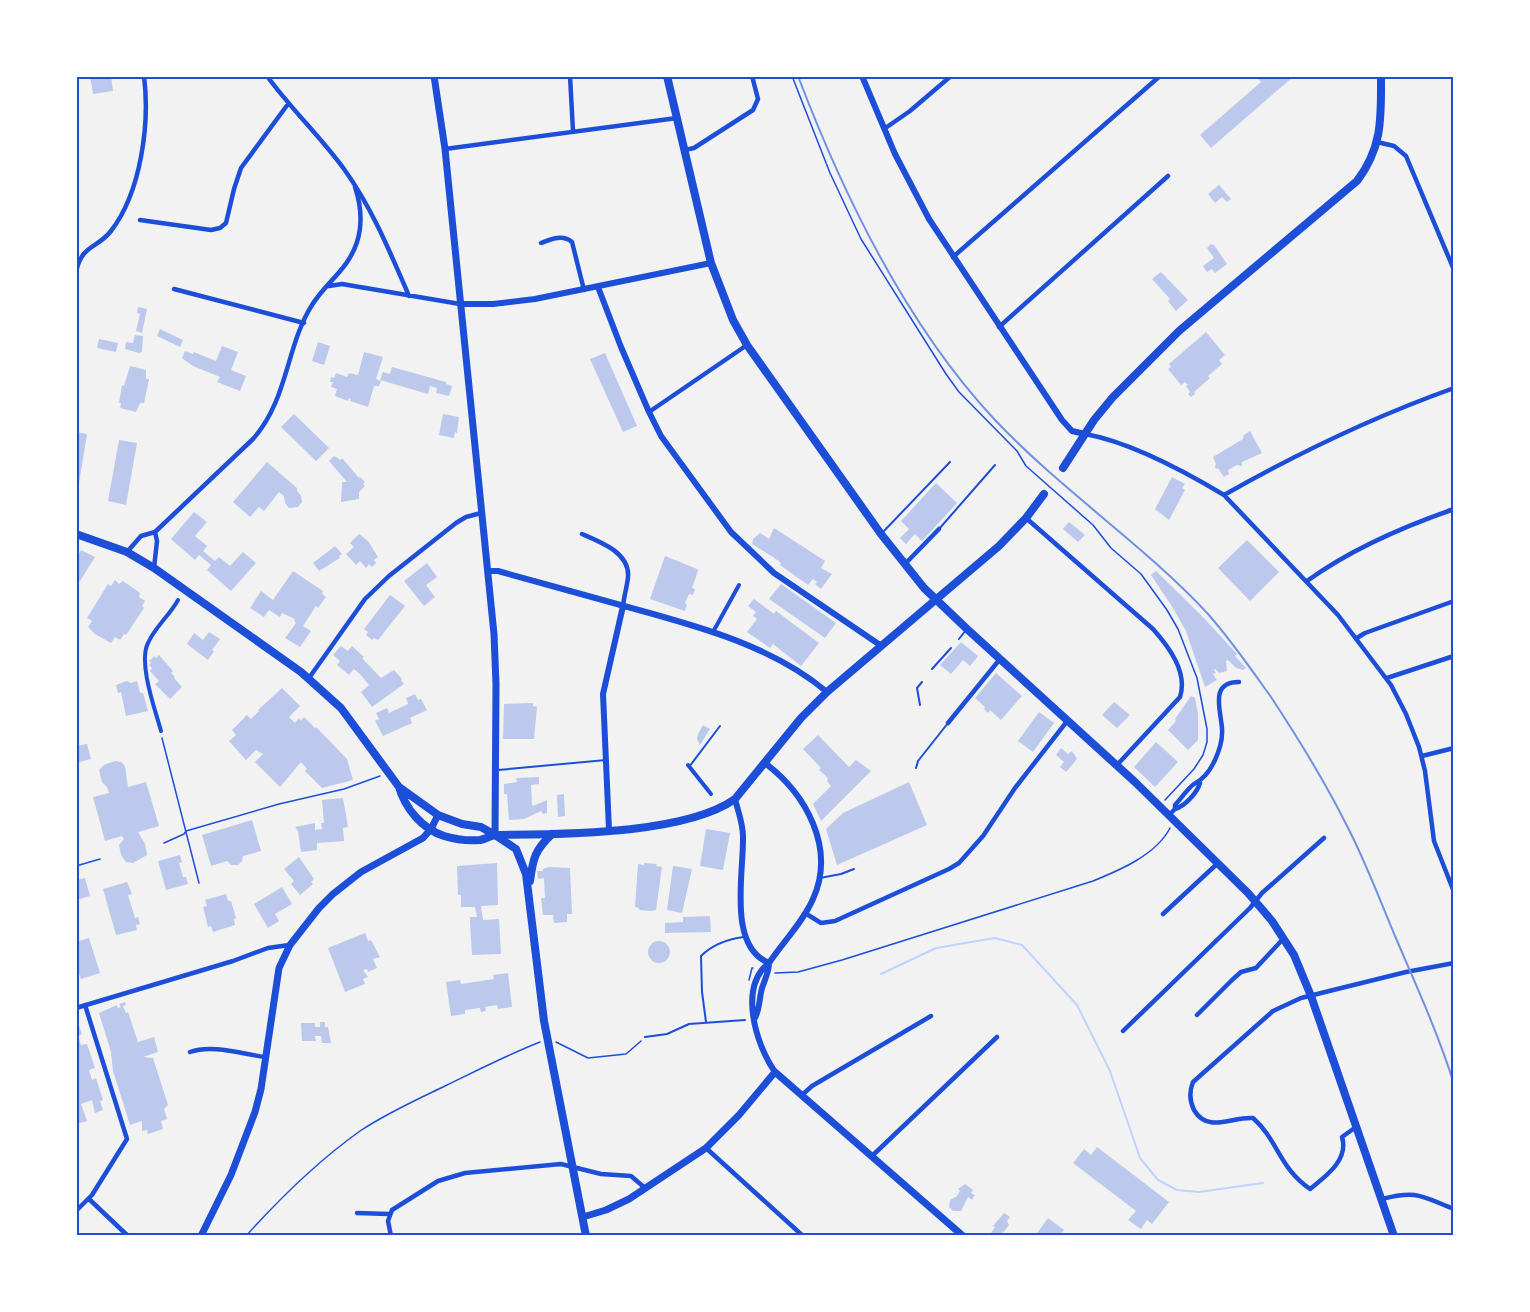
<svg xmlns="http://www.w3.org/2000/svg" width="1530" height="1312" viewBox="0 0 1530 1312" font-family="Montserrat,sans-serif">
	<rect width="100%" height="100%" fill="#f2f2f2"/>
	<g fill="none" stroke-linecap="round" stroke-linejoin="round">
		<path stroke="#bfd3fe" stroke-width="2" d="M881,974L936,948L995,938L1022,945L1077,1005L1110,1071L1140,1158L1158,1180L1177,1190L1199,1192L1263,1183"/>
	</g>
	<path fill="#bdc9ec" d="M90,76H111L113,91L93,94Z
		M1256,76H1294L1211,148L1200,135L1261,82Z
		M1219,185L1231,199L1227,202L1222,197L1215,203L1208,194Z
		M1211,244L1214,245L1227,264L1215,273L1212,269L1207,272L1203,266L1214,258L1207,248Z
		M1161,272L1188,300L1176,311L1168,301L1170,299L1152,279Z
		M138,307L147,309L142,333L136,331L140,314L137,313Z
		M160,329L183,340L180,347L157,336Z
		M1206,332L1225,355L1219,360L1222,364L1208,376L1210,378L1194,392L1195,394L1191,397L1188,394L1190,392L1186,386L1188,385L1185,382L1181,385L1168,369L1171,367L1169,364Z
		M135,335L143,336L142,352L139,353L125,349L126,342L133,343Z
		M99,339L118,343L116,352L97,348Z
		M318,342L330,346L324,365L312,361Z
		M222,346L238,352L231,370L246,376L240,391L217,382L220,377L193,366L182,358L185,351L193,354L194,352L216,361Z
		M364,352L383,357L376,379L381,381L379,386H374L368,407L350,401L351,399L349,398L348,401L335,396L337,389L331,387L333,382H330L331,377L334,378L336,373L347,377L349,373L358,375Z
		M605,353L637,426L623,432L590,359Z
		M130,366L146,370V379H149L144,403H140L136,412L120,408L121,403H119L122,385L124,386Z
		M392,367L446,382V384L452,386L449,396L436,393L437,388L430,386L428,394L380,380L383,372L390,374Z
		M294,414L329,448L316,461L281,427Z
		M443,414L459,417L457,433L455,432L454,438L439,435Z
		M1250,431L1262,453L1242,462V466L1237,465L1228,470L1229,474L1224,477L1218,468L1216,469L1215,466L1216,464L1213,457L1243,439L1244,435Z
		M76,432L87,434L78,489H76Z
		M119,440L137,443L126,505L108,501Z
		M334,456L341,460L342,458L359,478L360,477L365,482L363,484L365,486L359,492V499L341,502L342,482H347L329,461Z
		M267,462L297,488V491L301,496L302,502L298,507L289,508L285,503L284,496L279,492L264,511L259,507L250,517L233,502Z
		M1172,477L1185,484L1182,488L1185,490L1169,520L1155,509Z
		M936,483L957,503L922,541L915,534L906,544L900,538L909,529L901,521Z
		M194,512L207,522L195,536L207,546L203,551L215,561L219,557L230,566L243,552L256,563L231,591L207,570L211,565L199,555L195,560L171,539Z
		M1069,522L1085,535L1078,542L1063,529Z
		M774,528L825,561L821,568L832,574L821,589L815,584L817,582L813,579L808,585L780,565L781,563L773,557L752,544L753,539L760,533L769,539Z
		M359,534L368,541L378,557L374,560L376,563L372,567L369,564L366,568L360,561L356,565L346,554L354,547L350,543Z
		M1247,540L1279,572L1250,601L1218,568Z
		M335,546L342,554L339,556L340,558L319,571L313,563Z
		M81,550L95,557L80,581L76,579V559Z
		M665,556L697,569L698,571L692,588L695,589L693,595L689,594L685,603L687,605L685,611L650,599Z
		M427,563L437,577L426,585L435,597L424,606L404,581Z
		M293,571L323,591L322,594L326,597L318,608L316,606L303,626L311,631L300,647L285,638L296,623L294,621L295,619L282,613L280,617L269,610L264,617L250,608L261,591L273,600Z
		M1156,571L1202,616L1237,654L1235,656L1246,668L1243,670L1236,668L1228,660L1226,661L1227,671L1219,673L1215,669L1214,670L1216,673L1213,674L1217,680L1205,687L1186,631L1173,608L1151,575Z
		M115,580L119,584L123,581L140,593L139,597L145,601L142,606L144,608L126,635L124,634L120,640L115,637L111,643L95,634L88,627L92,621L87,618L108,584L111,586Z
		M781,584L836,623L825,638L769,599Z
		M390,595L405,606L378,640L374,638L372,640L366,635L368,632L364,629Z
		M754,599L774,614L776,611L819,643L801,666L773,644L770,648L747,632L757,619L753,616L756,612L748,606Z
		M209,632L220,639L212,650L214,651L208,660L187,644L194,633L203,640Z
		M961,642L978,656L970,666L963,660L951,674L940,665Z
		M341,646L348,651L352,646L364,657L362,658L381,678L394,670L402,679L401,680L404,684L372,707L361,692L369,685L360,674L354,669L349,675L337,665L340,661L333,655Z
		M159,655L173,671L171,673L175,677L174,678L182,687L170,699L155,684L159,681L150,671L152,668L149,665L151,663L149,661L155,656L156,658Z
		M996,673L1022,696L1001,720L990,710L988,713L984,709L985,707L975,698Z
		M127,681L131,683L137,681L140,693H143L148,711L126,716L121,692L118,693L116,685Z
		M282,688L300,706L289,717L295,723L299,718L301,721L304,717L315,728L316,727L347,759L353,780L322,788L305,771L307,769L301,762L280,787L255,762L263,754L256,750L246,760L229,741L236,735L232,730L247,715L251,719L259,711L258,710Z
		M415,694L418,700L421,699L427,710L410,718L412,723L383,736L375,721L379,719L376,713L387,708L389,713L408,704L406,698Z
		M1191,696L1195,698L1198,714V740L1188,750L1168,730L1176,721L1175,719Z
		M1114,702L1130,715L1117,728L1102,715Z
		M533,703V706L537,707L534,739H503L504,704Z
		M1039,712L1054,723L1033,752L1018,741Z
		M703,725L710,729L700,745L697,739L698,734Z
		M818,735L849,767L856,760L871,771L821,821L813,804L831,786L827,781L828,779L826,776L819,770L821,768L803,749Z
		M1156,742L1178,762L1155,787L1134,767Z
		M87,744L91,759L76,763V746Z
		M1061,748L1068,754L1072,751L1077,759L1066,772L1060,767L1064,762L1056,755Z
		M115,761L121,762L125,766L128,787L146,782L159,826L138,832L145,844L147,855L133,863L126,862L121,855L119,845L124,839L122,836L105,841L93,797L109,793L107,787L102,782L99,770L104,765Z
		M539,777V784L531,785L532,804L533,806L547,800V813L543,814L541,811L524,819L509,820L507,794H504V784L517,782L516,778Z
		M909,782L927,825L837,865L826,829L843,813Z
		M564,794L565,816L558,817L557,795Z
		M343,798L348,827L343,828L344,841L317,843V850L301,852L298,831L295,827L315,823V830L322,829L321,823H324L322,800Z
		M252,820L261,851L243,856L242,861L238,865H231L227,861L211,866L202,835Z
		M706,829L730,833L723,870L700,866Z
		M180,855L182,862L179,863L183,877H186L188,884L166,890L158,861Z
		M299,857L314,879L311,882L313,884L300,895L291,884L294,881L284,869Z
		M497,863L498,905L481,906L483,920L499,919L501,954L472,955L470,921V917H477L475,907H461V895H458L457,866Z
		M644,863L657,864L656,866L662,867L656,910L652,911L639,910V908L635,907L638,864L644,865Z
		M673,866L692,869L682,913L667,910Z
		M549,867L570,868L572,914H567V922L554,923L553,915H543L541,898H545L544,878L538,879L537,871H543V869Z
		M85,878L90,896L76,900V880Z
		M127,882L132,894L128,895L135,918L138,917L140,924L136,925L137,930L116,935L103,889Z
		M282,887L292,904L275,914L279,921L268,928L254,904Z
		M226,894L228,901H231L236,918L234,919L235,925L213,932L211,926L208,927L203,907L207,906L205,900Z
		M710,916L711,932L665,933V923L683,922V917Z
		M365,933L368,941L371,940L380,957L373,959L377,968L368,972L367,969L363,970L368,977L363,979L365,984L345,992L328,948Z
		M89,938L100,973L81,979L76,965V942Z
		M648 952a11 11 0 1 1 22 0a11 11 0 1 1-22 0Z
		M508,973L512,1007L498,1009L497,1005L485,1007L486,1011L481,1012L480,1008L465,1010V1014L451,1016L446,982L460,980L461,984L494,979L493,975Z
		M125,1002L126,1005L123,1006L126,1013L128,1012L138,1042L154,1037L158,1052L143,1057L153,1058L168,1105L164,1109L167,1119L161,1121L163,1129L148,1134L147,1130L142,1131V1121L130,1125L113,1071L111,1052L99,1013L117,1005L118,1008L121,1007L119,1004Z
		M76,1018L82,1034L78,1036L81,1045L87,1044L95,1068L89,1070L92,1080L96,1078L103,1100L100,1101L103,1110L95,1113L92,1100L81,1104L87,1121L76,1124Z
		M320,1022H325V1027H328L331,1043H322L321,1036H315L316,1041H302L301,1023H315V1027H320Z
		M1097,1147L1169,1202L1152,1224L1147,1220L1141,1229L1128,1220L1136,1211L1073,1163L1084,1149L1091,1155Z
		M965,1184L973,1190L971,1193L975,1195L972,1200L968,1197L961,1211H953L949,1207L950,1200L957,1196L960,1191L958,1189Z
		M1004,1213L1010,1217L1007,1221L1009,1225L1003,1233L1002,1231V1236H989L995,1227L993,1226Z
		M1048,1218L1064,1230L1059,1236H1035Z"/>
	<g fill="none" stroke-linecap="round" stroke-linejoin="round">
		<path stroke="#1d4ed8" stroke-width="1.5" d="M792,76L830,173L861,239L946,374L959,392L1017,451L1026,466L1093,525L1111,548L1141,574L1167,610L1178,629L1197,678L1207,729V742L1203,755L1194,769L1165,800
			M162,738L199,883
			M164,843L184,834L186,831L279,804L344,789L380,776
			M76,866L100,859
			M775,973L798,972L842,960L1093,881C1120,870 1156,855 1170,828
			M749,980L752,968H753
			M556,1042L588,1058L626,1054L641,1041
			M246,1236C281,1197 318,1161 360,1131C387,1113 416,1100 445,1086C476,1071 507,1055 540,1042"/>
		<path stroke="#1d4ed8" stroke-width="2" d="M939,529L995,465
			M883,532L950,462
			M959,639L966,630
			M932,669L951,648
			M920,705L917,688L922,682
			M689,767L720,726
			M916,768L918,761L948,723
			M498,770L606,760
			M820,878L841,874L854,869
			M706,1022L702,992L701,956C712,945 729,939 744,937
			M645,1037L667,1034L689,1024L745,1020"/>
		<path stroke="#1d4ed8" stroke-width="4" d="M713,632L739,585
			M161,731C155,709 138,663 148,643C155,627 170,615 178,600
			M688,765L711,794"/>
		<path stroke="#1d4ed8" stroke-width="4.5" d="M267,76C291,109 320,136 344,169C372,208 390,252 409,296
			M570,76L573,131
			M884,129L910,111L951,76
			M1377,142L1394,146L1406,156L1454,270
			M445,149L677,118
			M685,150L694,148L753,110L758,99L752,76
			M140,220L211,230L220,228L226,223L234,189L241,168L288,104
			M541,243C551,239 563,234 572,242L584,290
			M953,257L1160,76
			M76,272C82,244 97,249 111,231C141,192 150,124 144,76
			M329,286L342,284L460,304
			M174,289L304,323
			M999,327L1168,176
			M649,412L747,345
			M1085,434C1130,442 1184,471 1224,495L1338,615L1391,685L1406,714L1419,747L1425,771L1434,841L1454,892
			M1224,495C1298,453 1373,417 1454,388
			M1026,518L1153,629C1169,647 1188,672 1180,697L1117,765
			M582,534C601,542 630,553 628,577C627,587 624,596 623,606
			M127,552L141,536L155,532L253,439C288,400 286,346 312,305C327,281 348,270 357,242C363,223 361,205 355,187
			M905,564L939,529
			M154,568L157,541L155,532
			M1307,581C1351,549 1402,527 1454,509
			M1357,638L1365,633L1454,601
			M309,678L365,599L389,576L456,523L466,517L481,513
			M1387,678L1454,656
			M948,723L1000,659
			M1422,756L1454,748
			M1175,809C1185,806 1197,793 1200,783
			M1169,815L1175,809V805C1181,799 1187,789 1194,784C1204,779 1210,771 1215,760C1219,751 1223,740 1222,729C1221,710 1209,682 1239,682
			M805,913L821,923L835,921L949,869L959,863L983,836L1015,788L1068,720
			M1163,914L1218,863
			M76,1008L233,961L268,948L289,945
			M1197,1015L1232,980L1241,972L1256,968L1283,939
			M1123,1031L1250,908L1262,893L1324,838
			M190,1052C212,1044 242,1054 265,1057
			M802,1095L812,1086L931,1016
			M1356,1127L1342,1137C1349,1160 1326,1176 1310,1189C1279,1168 1278,1140 1253,1118C1233,1116 1208,1134 1194,1110C1189,1100 1189,1092 1193,1082L1273,1011L1301,998L1406,972L1454,963
			M706,1148L803,1236
			M872,1156L997,1037
			M89,1199L128,1236
			M1382,1199C1417,1190 1421,1196 1454,1209
			M76,1211L92,1195L127,1139L85,1005
			M357,1213L389,1214
			M391,1236L388,1221L392,1210L438,1181L465,1173L561,1164L601,1174L631,1176L645,1188"/>
		<path stroke="#1d4ed8" stroke-width="6" d="M862,76L895,154L929,219L1062,420L1072,431L1085,434
			M598,287L621,347L649,412L661,436L731,532L774,573L880,645
			M460,304H493L535,299L711,263
			M488,571H498C544,584 589,596 635,609C701,627 774,647 827,692
			M765,763C806,794 836,848 813,899C803,922 783,942 769,963C738,987 756,1045 775,1072
			M735,799C738,811 743,824 743,836C744,872 727,946 769,963
			M609,830L603,694L623,606
			M755,1018C760,1008 759,999 762,988C765,979 769,972 769,963"/>
		<path stroke="#1d4ed8" stroke-width="7" d="M434,76L445,149L494,634L496,684L495,835
			M583,1217L606,1210L629,1199L706,1148L739,1115L775,1072L963,1236
			M201,1236L231,1175L255,1112L261,1089L279,968L290,945L319,908L333,894L361,872L423,838L431,829L438,815"/>
		<path stroke="#1d4ed8" stroke-width="8" d="M667,76L711,263L733,320L747,345L881,534L924,588L967,629L1135,782L1248,893L1272,921L1294,955L1311,996L1394,1236
			M495,835L516,849L526,874L544,1021L586,1236
			M530,881C533,858 535,850 552,834"/>
		<path stroke="#1d4ed8" stroke-width="8" d="M1063,468L1094,420L1113,397L1179,331L1357,181C1383,147 1381,117 1381,76
			M76,534L127,552L154,568L301,672L341,708L399,787L438,815L462,824L481,827L495,835
			M399,787C405,808 422,829 444,836C454,839 469,841 480,840C486,839 491,835 498,835C560,834 684,835 735,799L801,718L827,692L999,546L1026,518L1044,494"/>
		<path stroke="#7290e2" stroke-width="2" d="M798,76C844,197 906,325 995,420C1061,490 1143,544 1208,614C1231,640 1251,669 1271,697C1298,738 1324,780 1346,824C1365,860 1379,898 1395,936C1416,985 1438,1033 1454,1084"/>
	</g>
	<rect width="1530" height="1312" fill="none" stroke="#ffffff" stroke-width="156"/>
	<rect x="78" y="78" width="1374" height="1156" fill="none" stroke="#1d4ed8" stroke-width="2"/>
</svg>
